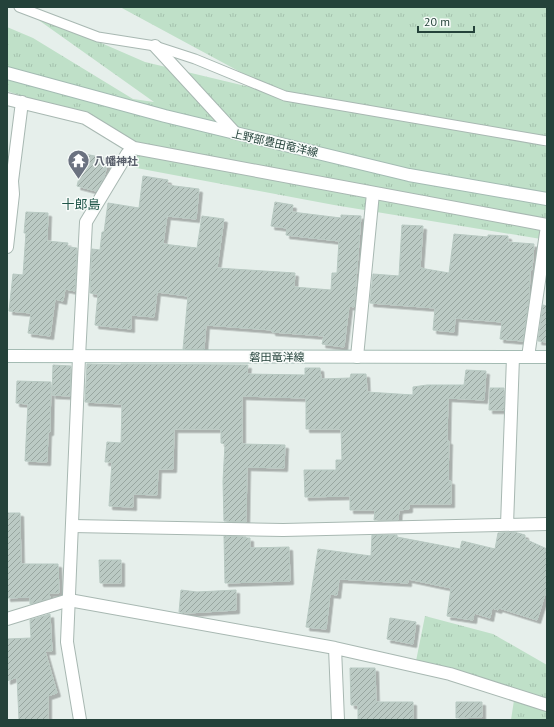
<svg xmlns="http://www.w3.org/2000/svg" width="554" height="727" viewBox="0 0 554 727" font-family="'PT Sans','Noto Sans JP',sans-serif">
	<defs>
		<pattern id="grass-tufts" width="24" height="20" patternUnits="userSpaceOnUse"><rect width="24" height="20" fill="#bfe0c8"/><path d="M3 7l-1-3M5 7V3M7 7l1-3M15 17l-1-3M17 17v-4M19 17l1-3" fill="none" stroke="#a4c1ad"/></pattern>
		<pattern id="building-hatch" width="6" height="6" patternUnits="userSpaceOnUse"><rect width="6" height="6" fill="#bbcac4"/><path d="M-1 1l2-2M0 6l6-6M5 7l2-2" fill="none" stroke="#98a6a0"/></pattern>
		<filter id="shadow"><feDropShadow dx="3.5" dy="3.5" stdDeviation="0" flood-color="#0004"/></filter>
	</defs>
	<rect width="100%" height="100%" fill="#e6efeb"/>
	<path fill="url(#grass-tufts)" d="M120,7H547V141L494,132L547,147V240L334,205L126,166L134,149L85,118L7,91V80L122,97L7,72V27L33,38L133,99L154,102L23,9L145,62L283,95Z
		M425,616L493,634L547,665V720H511L514,700L415,666Z"/>
	<path fill="url(#building-hatch)" stroke="#b8c9c2" filter="url(#shadow)" d="M85,154L109,159L104,177L96,191L77,186Z
		M143,176L168,180L167,185L199,189L196,219L167,216L163,244L197,248L202,216L224,219L217,268L295,273L294,287L331,290L332,273H337L339,241L286,235L287,228L271,226L275,202L293,205L292,212L341,218V215L361,216L354,307L349,306L344,347L322,344L324,336L272,332V330L206,325L204,349H183L188,296L157,292L154,317L131,315V329L95,325L98,294L90,293L92,249L100,250L102,232H104L108,203L139,208Z
		M26,212L48,213L47,241L68,243L67,247L77,248L75,291L65,289L63,301L55,299L50,336L28,333L31,313L9,311L13,274L23,275L26,233H24Z
		M402,225L423,226L420,268L449,273L454,234L488,237V235L508,236V242L534,244L532,270H530L529,300L523,341L500,339L502,322L455,318L454,332L433,330L435,308L370,303L373,274L399,276Z
		M543,305L547,306V342L538,341Z
		M87,364L121,365V364L248,365L247,374L305,375V368H320L321,379L350,378L351,374H366L367,392L413,395V387L427,385H464L466,370L486,371L484,400L448,398L447,441H449L448,481H451V504H409V509L399,510L398,520H374L375,510H350V496L305,497L304,470H336V460H342L341,429H306V398L242,396V444L285,445L284,468L247,467L246,522L224,521L223,481L225,444L221,443V429H174L173,469H158L157,495L133,494V507L109,506L112,462H105L107,442L121,443L122,404L85,402Z
		M53,365L71,366L70,396L52,395Z
		M17,381L51,382L50,432H48L47,462L25,461L28,404L16,403Z
		M490,388H504V410H489Z
		M7,513H20L21,564H58L59,593H49L50,598L30,604V597L7,598Z
		M514,532L525,535V539L547,549V588L537,620L499,608L498,610L492,608L490,618L474,613L473,620L447,616L451,588L408,579V583L339,579L337,595L330,594L326,629L306,627L318,549L371,556L372,535H397V537L460,549L462,541L495,549L498,533Z
		M224,536L246,537V538H250V548L289,547L290,581L225,583Z
		M99,560H121V583H100Z
		M181,590L197,592L236,590V610L188,613L179,612Z
		M50,614L52,651H45L57,693L48,696V720H19L17,677L7,681V639L31,638L30,620Z
		M390,618L416,622L413,644L387,639Z
		M350,668H375L376,702H413V720H358V705H351Z
		M456,702H482V717L456,718Z"/>
	<g fill="none" stroke-linecap="round" stroke-linejoin="round">
		<defs>
			<path id="service" d="M19,7L98,37L155,46L195,59L285,96L547,141"/>
			<path id="minor" d="M155,46L235,133
				M7,99L85,118L134,148L547,225
				M7,247L13,194L12,181L22,102
				M79,357L86,222L127,154L134,148
				M357,357L373,193
				M528,357L547,226
				M507,525L513,357
				M72,526L283,530L547,524
				M7,619L69,600L335,648L450,674L547,705
				M335,648L338,720"/>
			<path id="tertiary" d="M79,357L67,642L80,720"/>
			<path id="secondary" d="M7,73L165,116L409,175L547,199
				M7,356L547,357"/>
		</defs>
		<use href="#service" stroke="#a8b8b2" stroke-width="11"/>
		<use href="#minor" stroke="#a8b8b2" stroke-width="14"/>
		<use href="#tertiary" stroke="#a8b8b2" stroke-width="14"/>
		<use href="#secondary" stroke="#a4bbb3" stroke-width="14"/>
		<use href="#service" stroke="#fff" stroke-width="9"/>
		<use href="#minor" stroke="#fff" stroke-width="12"/>
		<use href="#tertiary" stroke="#fff" stroke-width="12"/>
		<use href="#secondary" stroke="#fff" stroke-width="12"/>
	</g>
	<defs>
		<symbol id="temple-pin" viewBox="-11 -11 22 30"><path d="M0 17L-7.5 6A9.5 9.5 0 1 1 7.5 6Z" fill="#6b7280" stroke="#f7fbf9"/><path d="M0-6L5-2H3V0L6.5 2.5H4V6H1.5V3h-3V6H-4V2.5H-6.5L-3 0V-2H-5Z" fill="#fff"/></symbol>
	</defs>
	<g fill-rule="evenodd">
		<use href="#temple-pin" x="66" y="148" width="25" height="34"/>
	</g>
	<g text-anchor="middle" stroke-width="3" stroke-linejoin="round" paint-order="stroke">
		<g font-size="11" fill="#24423a" stroke="#f7fbf9">
			<text transform="translate(275 143) rotate(13)" y="4">上野部豊田竜洋線</text>
			<text x="277" y="361">磐田竜洋線</text>
		</g>
		<g font-size="11" font-weight="bold" fill="#5b616d" stroke="#f7fbf9" text-anchor="start">
			<text x="94" y="165">八幡神社</text>
		</g>
		<g font-size="13" fill="#1f5548" stroke="#f7fbf9">
			<text x="81" y="209">十郎島</text>
		</g>
	</g>
	<rect width="554" height="727" fill="none" stroke="#24423a" stroke-width="16"/>
	<path d="M418 26v6h56v-6" fill="none" stroke="#24423a" stroke-width="2"/>
	<text x="424" y="26" font-size="12" fill="#24423a" stroke="#f7fbf9" stroke-width="3" paint-order="stroke">20 m</text>
</svg>
